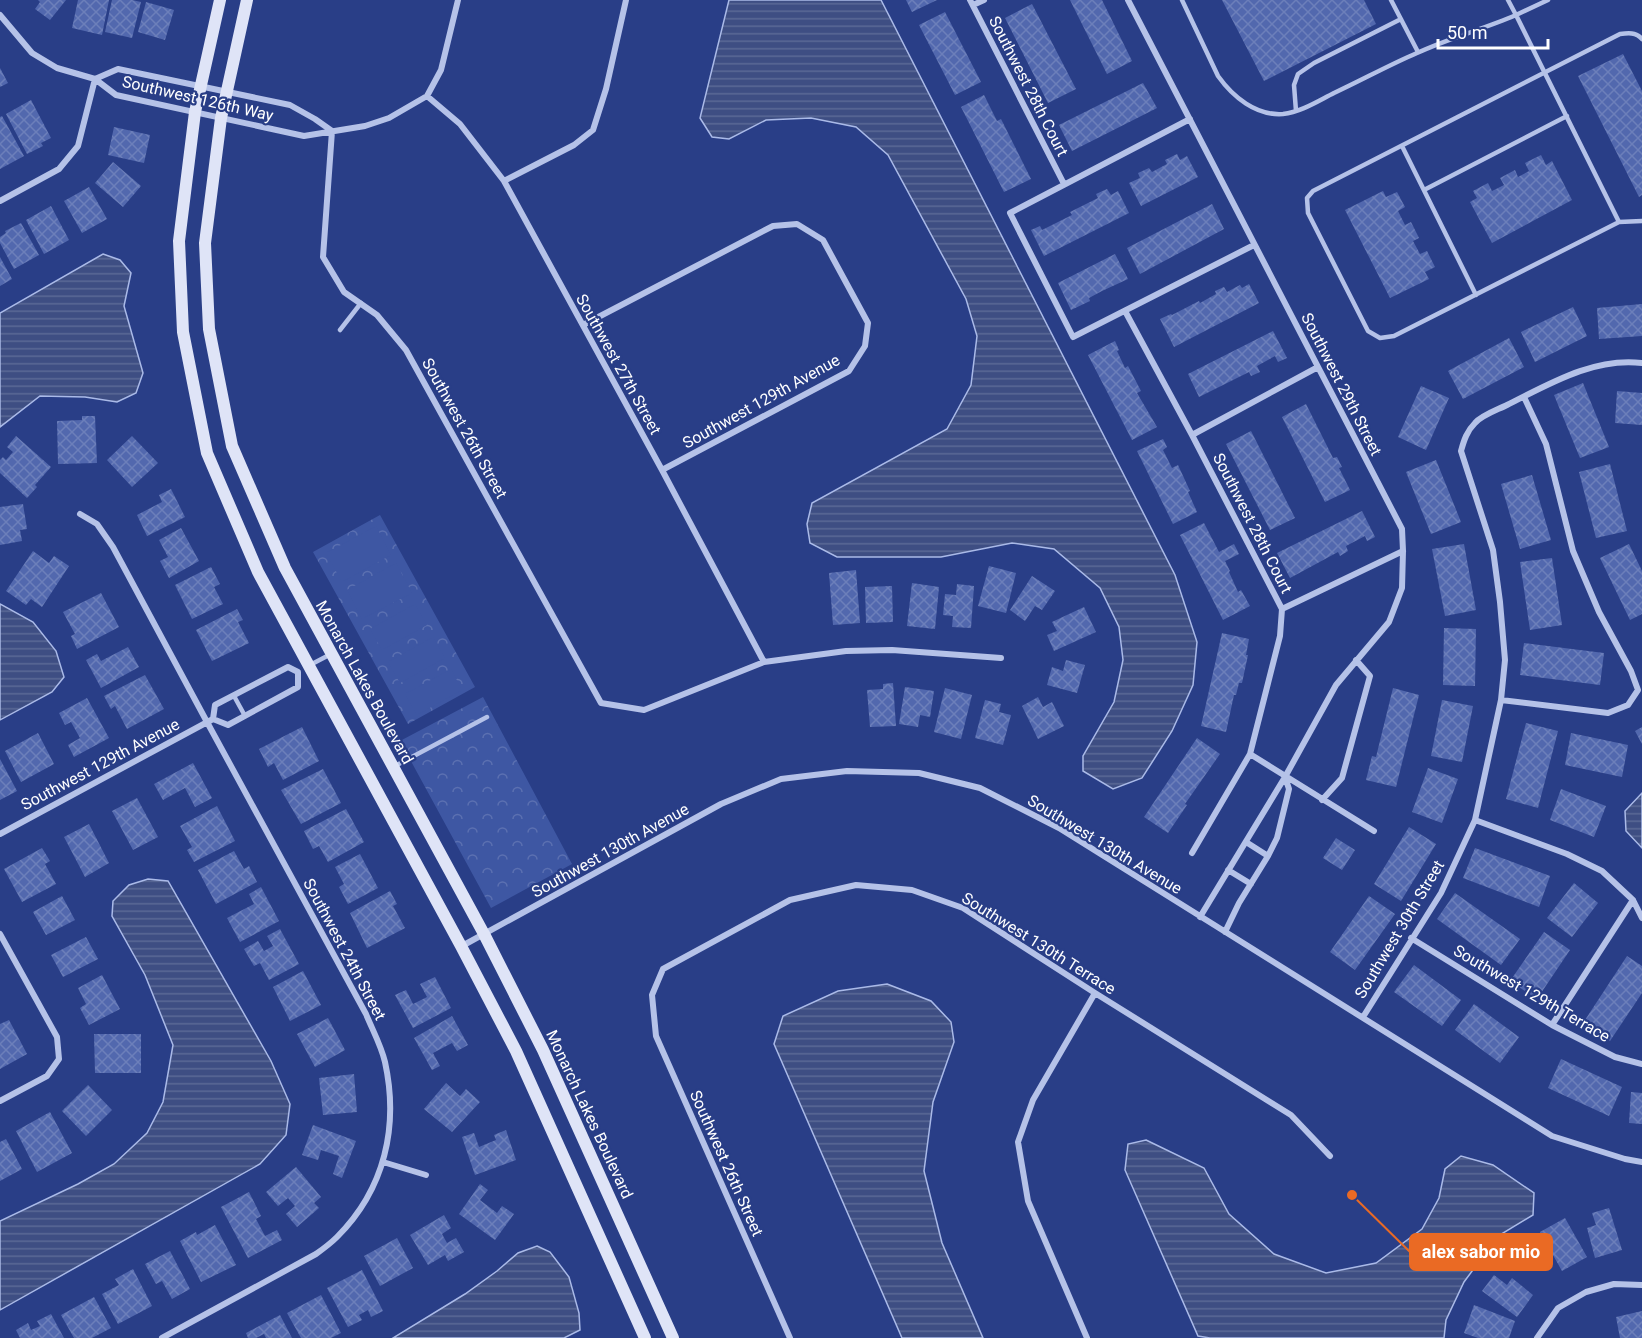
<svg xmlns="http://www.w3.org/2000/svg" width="1642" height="1338" viewBox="0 0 1642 1338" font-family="Roboto,sans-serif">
	<defs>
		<pattern id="park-crowns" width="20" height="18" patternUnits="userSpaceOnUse" patternTransform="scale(1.5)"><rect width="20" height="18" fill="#3e57a3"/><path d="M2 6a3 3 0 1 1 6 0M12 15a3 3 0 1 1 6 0" fill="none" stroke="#5b70b1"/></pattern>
		<pattern id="water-rules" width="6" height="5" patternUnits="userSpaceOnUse" patternTransform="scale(1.5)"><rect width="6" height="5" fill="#3e4e83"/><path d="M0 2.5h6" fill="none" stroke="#5b6996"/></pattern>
		<pattern id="building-cross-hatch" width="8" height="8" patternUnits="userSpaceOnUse" patternTransform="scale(1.5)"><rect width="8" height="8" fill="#5268ae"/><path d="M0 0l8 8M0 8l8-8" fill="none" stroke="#6c7fba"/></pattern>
	</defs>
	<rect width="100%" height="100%" fill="#293e87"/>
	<path fill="url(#park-crowns)" d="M380,515L475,687L408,724L313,552Z
		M483,697L572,864L491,908L400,741Z"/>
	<path fill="#3e57a3" d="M376,526L391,555L342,582L326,553Z
		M396,563L412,593L362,619L347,590Z
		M415,604L427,625L382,650L370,629Z
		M433,637L445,658L400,683L388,662Z
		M451,669L462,690L417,715L405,694Z"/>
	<path fill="url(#water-rules)" stroke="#aabae8" stroke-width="1.5" d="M729,0H881L1175,575L1197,642L1193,685L1172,731L1142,778L1113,789L1083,771V756L1114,702L1123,660L1119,627L1100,588L1054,549L1012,543L941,557H837L810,543L807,524L812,503L947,429L971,385L977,336L966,299L888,155L856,127L811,118L766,120L729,139L712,137L700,118Z
		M103,254L120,260L131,273L124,306L143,373L136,393L117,402L85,397L40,396L0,427V313Z
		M0,604L33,622L56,651L64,677L52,692L0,720Z
		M1642,793V848L1626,831L1625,811Z
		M148,879L168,881L271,1061L290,1104L286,1135L260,1164L0,1310V1221L78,1184L114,1164L147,1133L163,1102L173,1045L145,975L112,916L113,901L129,885Z
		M887,984L931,1001L951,1022L954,1042L933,1102L924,1171L942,1243L983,1338H902L774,1044L783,1016L838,991Z
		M1146,1140L1204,1168L1229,1214L1274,1254L1326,1273L1376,1263L1422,1229L1439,1198L1445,1169L1461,1156L1493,1165L1534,1193L1533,1215L1498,1236L1464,1282L1446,1320L1444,1338H1210L1198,1336L1125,1170L1128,1144Z
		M537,1246L550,1252L569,1277L579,1313L580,1330L564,1338H393L465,1294L497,1271L518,1253Z"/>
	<path fill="url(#building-cross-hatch)" d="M38,0H66L50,20L35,9L40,2Z
		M78,0H109L102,35L72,28Z
		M112,0H132L141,2L132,38L105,32Z
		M906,0H937L912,12Z
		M1070,0H1102L1132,61L1107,74Z
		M1222,0H1364L1376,24L1264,81Z
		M146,2L174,10L165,40L138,32Z
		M1032,4L1076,89L1048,103L1005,18Z
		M945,12L981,82L955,95L919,25Z
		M1623,54L1642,91V195L1639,197L1578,76Z
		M0,68L8,83L0,87Z
		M1143,83L1157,108L1072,151L1059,125Z
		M984,95L997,121L1001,119L1031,179L1004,192L961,107Z
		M31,100L51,138L41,143L43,146L27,154L6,114Z
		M2,116L24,156L0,169V117Z
		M114,127L150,135L144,163L108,155Z
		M1177,154L1180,160L1187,156L1198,177L1141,206L1129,183L1140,178L1138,173L1149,168L1152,172L1167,164L1165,160Z
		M1541,155L1546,165L1552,161L1572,200L1492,243L1470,202L1477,198L1473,191L1488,183L1492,191L1504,185L1500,178L1515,170L1518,177L1529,171L1525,163Z
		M113,162L141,186L123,207L95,183Z
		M89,187L107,219L82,233L64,201Z
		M1107,189L1111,195L1118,191L1129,213L1044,256L1031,230L1040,226L1042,230L1072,215L1070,212L1098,198L1096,194Z
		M1383,191L1386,197L1397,192L1405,207L1398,211L1405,225L1411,222L1419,238L1413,241L1420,254L1427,251L1435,267L1425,272L1429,279L1390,298L1345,210Z
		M1212,204L1224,229L1140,274L1127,248Z
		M51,206L69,240L44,254L26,220Z
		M21,223L39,255L14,269L0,243V237L6,233L5,231Z
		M1115,254L1128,279L1102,291L1089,298L1090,301L1071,310L1058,283Z
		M0,257L12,279L0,286Z
		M1249,284L1259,303L1174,347L1160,319L1171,314L1172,315L1199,301L1200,303L1216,294L1215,291L1224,287L1227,292L1240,285L1242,288Z
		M1642,304V336L1599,339L1597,308Z
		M1573,307L1587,336L1535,362L1521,332Z
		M1273,331L1287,358L1278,362L1275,356L1257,366L1260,372L1251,376L1249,372L1199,397L1188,374Z
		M1509,338L1524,367L1463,399L1448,371Z
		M1115,341L1119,350L1117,351L1125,368L1128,366L1141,391L1137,393L1157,427L1132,440L1088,355Z
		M1583,383L1609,447L1580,458L1554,395Z
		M1421,386L1449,398L1426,450L1398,437Z
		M1617,391L1642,393V425L1615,423Z
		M1306,404L1333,458L1337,457L1342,467L1339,468L1350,490L1325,502L1282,417Z
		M82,416H95L97,463L58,464L57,421L82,420Z
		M1251,431L1295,518L1270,530L1226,444Z
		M16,436L51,467L35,485L37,487L27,498L0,473V460L3,457L6,460L13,452L7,447Z
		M132,436L158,463L132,487L107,460Z
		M1163,439L1167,447L1163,450L1172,468L1178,465L1190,491L1188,492L1197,512L1173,524L1137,451Z
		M1436,460L1461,522L1431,534L1406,472Z
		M1610,464L1627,531L1596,538L1579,472Z
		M1532,475L1551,540L1520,549L1501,484Z
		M171,489L185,517L147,536L137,515L162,502L159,495Z
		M23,504L27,529L20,530L22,541L0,545V507Z
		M1362,511L1375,537L1367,541L1365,536L1346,546L1348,551L1340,556L1338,552L1290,578L1277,553Z
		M1204,523L1219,552L1234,544L1239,554L1225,561L1230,571L1229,572L1238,592L1241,590L1250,606L1223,620L1180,535Z
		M181,528L199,561L169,578L160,561L168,557L159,540Z
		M1464,544L1476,610L1445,616L1432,549Z
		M1629,544L1642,571V614L1630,620L1600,558Z
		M33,551L49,563L54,556L69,566L42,607L31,599L26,605L6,591Z
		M1552,558L1562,625L1530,630L1520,562Z
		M989,566L1016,573L1006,613L978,606Z
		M211,567L220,584L214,587L223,604L192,619L175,585Z
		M856,570L860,623L833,625L829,573Z
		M1032,576L1055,591L1042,610L1035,606L1025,621L1010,610Z
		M912,583L939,587L935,629L907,626Z
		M957,584L974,586L971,628L952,627L953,616L943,615L945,594L956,595Z
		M892,586L893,622L866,623L865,587Z
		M101,593L119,627L77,649L71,636L75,634L63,612Z
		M1084,607L1096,632L1054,651L1047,635L1057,631L1052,622Z
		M237,609L243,620L238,622L249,643L212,661L196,630Z
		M1444,628L1476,629L1475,686L1443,685Z
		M1222,633L1249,639L1246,655H1248L1242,683H1239L1236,695H1234L1226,732L1201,726Z
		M1524,643L1604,653L1600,685L1520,675Z
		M128,647L139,667L101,688L86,660L97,654L101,661Z
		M1066,660L1085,665L1077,693L1047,685L1052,667L1063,671Z
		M145,675L164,709L127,729L115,706L111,709L104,696Z
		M893,683L896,726L870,727L867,690L883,689V684Z
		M905,687L934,691L930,717L920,715L918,727L899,724Z
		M945,688L972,695L961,739L934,732Z
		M1393,688L1419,695L1396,787L1366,780L1372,756L1376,757Z
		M1038,697L1043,707L1052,702L1064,726L1038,739L1022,706Z
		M87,698L109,738L74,757L68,745L80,738L71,722L65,725L59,713Z
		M985,700L1001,704L999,712L1011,715L1003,745L975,738Z
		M1442,700L1473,706L1462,762L1431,756Z
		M1526,723L1558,731L1538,808L1506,799Z
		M302,727L319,761L283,780L274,763L268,767L259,749Z
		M1642,727V744L1635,731Z
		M38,733L54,764L21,782L5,751Z
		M1571,733L1628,745L1622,777L1565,765Z
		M1197,738L1220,754L1185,804L1187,805L1168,833L1144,817Z
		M0,759L17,791L0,800Z
		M193,763L212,798L195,807L185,788L163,800L154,784Z
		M1428,768L1458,779L1442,823L1412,812Z
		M323,769L341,803L301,824L281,790Z
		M1561,789L1606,806L1594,837L1550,820Z
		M137,798L158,837L133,850L112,811Z
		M217,806L235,841L194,862L187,850L192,847L180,826Z
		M346,809L364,842L328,862L319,846L313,849L304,831Z
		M89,824L109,863L85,877L64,837Z
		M1409,827L1436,844L1401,901L1374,884Z
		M1336,838L1355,850L1342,870L1323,858Z
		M42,848L50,861L45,864L56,884L22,902L4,869Z
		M1475,848L1550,876L1539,907L1463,878Z
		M234,851L244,869L249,866L257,882L216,904L198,870Z
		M360,854L378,888L348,904L339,887L344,884L335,867Z
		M1574,883L1598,903L1572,937L1547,918Z
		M261,887L279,921L240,942L227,918L254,904L249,894Z
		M390,891L397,904L393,906L405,928L367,948L350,913Z
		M1455,893L1520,939L1501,965L1437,919Z
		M62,896L75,920L46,935L33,912Z
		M1369,896L1395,914L1355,970L1330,952Z
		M280,929L299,964L269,980L260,963L254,966L244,949L258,941L264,951L273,946L267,936Z
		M1544,932L1570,950L1537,999L1510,981Z
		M86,937L98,959L63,977L51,955Z
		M1627,956L1642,966V993L1610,1041L1583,1023Z
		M1414,965L1461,1000L1442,1026L1394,992Z
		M303,971L321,1005L290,1021L273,987Z
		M102,975L120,1009L89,1025L80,1008L86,1004L78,988Z
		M435,977L451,1008L413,1028L395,995L406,990L413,1004L427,997L420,984Z
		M1474,1004L1519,1037L1500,1063L1455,1030Z
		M452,1016L468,1045L457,1051L452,1043L433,1053L440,1066L432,1070L414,1038Z
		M328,1018L345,1050L315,1067L297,1034Z
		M9,1020L27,1054L0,1069V1024Z
		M94,1034H141V1073H95Z
		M1561,1059L1622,1087L1609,1116L1548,1088Z
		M354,1074L357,1112L323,1115L319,1078Z
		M446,1083L460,1096L466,1089L480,1102L452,1132L424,1109Z
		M88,1085L112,1110L86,1136L62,1111Z
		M1631,1092L1642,1093V1124L1629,1123Z
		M50,1112L72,1153L37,1172L16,1131Z
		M313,1125L356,1141L342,1178L333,1174L339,1156L321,1150L318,1160L302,1155Z
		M506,1130L516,1160L475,1175L462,1137L474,1133L479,1147L496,1140L494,1135Z
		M6,1139L22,1169L0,1181V1142Z
		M296,1167L321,1197L314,1203L319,1208L297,1227L286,1214L295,1206L288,1198L278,1206L266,1192Z
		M480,1184L488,1190L480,1200L497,1213L502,1206L514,1214L495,1240L459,1214Z
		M249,1192L261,1216L256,1219L265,1236L277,1230L282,1240L248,1258L221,1207Z
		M1609,1208L1622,1250L1595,1258L1587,1228L1596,1225L1592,1213Z
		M444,1215L451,1228L442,1234L447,1243L456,1238L464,1252L448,1261L445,1255L428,1265L410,1235Z
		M1565,1218L1587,1257L1562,1271L1540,1232Z
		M215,1225L236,1265L201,1282L180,1241L196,1232L197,1235Z
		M397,1238L413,1268L380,1286L364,1256Z
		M170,1251L190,1289L172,1299L162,1281L156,1284L145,1264Z
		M133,1269L152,1306L118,1324L102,1294L119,1285L115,1279Z
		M362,1270L383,1311L371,1317L368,1310L359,1315L362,1320L348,1327L327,1288Z
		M1494,1275L1507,1285L1512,1278L1533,1295L1517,1317L1482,1291Z
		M321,1295L341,1333L331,1338H301L287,1313Z
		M94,1297L111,1328L92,1338H74L61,1315Z
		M1474,1305L1515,1321L1509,1338H1478L1464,1333Z
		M1642,1311V1338H1620L1616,1317Z
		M51,1314L64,1338H20L16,1330L28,1323L31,1330L40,1326L37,1321Z
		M280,1315L292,1338H266L264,1334L256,1338H248L246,1333Z"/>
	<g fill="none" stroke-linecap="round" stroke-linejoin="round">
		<path stroke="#b5c2e8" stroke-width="4.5" d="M1182,0L1218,76C1233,97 1256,116 1283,114C1301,112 1318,101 1334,93C1362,80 1389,65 1417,53C1449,38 1484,29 1516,15L1508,0
			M1391,0L1418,52
			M1548,0L1516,15L1619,222
			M1642,39C1636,32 1628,33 1620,34L1313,191L1307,198L1308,213L1368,331L1380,338L1394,336L1619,222L1642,221
			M1296,111L1294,85L1298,74L1314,63L1401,19
			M1402,146L1476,295
			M1424,190L1567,116
			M340,330L361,303
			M310,665L331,654
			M234,696L245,716
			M395,766L487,717"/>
		<path stroke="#b5c2e8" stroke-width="6" d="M970,0L1064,184
			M1128,0L1402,529L1403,551L1402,588L1389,622L1336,685L1285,777L1200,917
			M973,5L984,0
			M0,15L32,53L57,68L95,79L116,95L304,136L365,126L389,118L427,96L441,70L458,0
			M95,79L118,69L290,105L315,119L332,131
			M427,96L460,124L504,181L662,470L764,662
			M1190,119L1010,213L1073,337L1254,245
			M332,131L323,257L344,292L377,315L406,350L601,703L644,710L764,662L846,651L892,650L1001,658
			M504,181L574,145L593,130L606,89L626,0
			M0,201L59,169L78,146L95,79
			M1125,311L1192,435L1282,609L1280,636L1250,754L1192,853
			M583,325L773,226L797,224L823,240L868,323L865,346L849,371L662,470
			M1192,435L1318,367
			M80,514L97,524L113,547L207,722L366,1014C372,1029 381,1045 385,1062C399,1126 385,1189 337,1237C331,1243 323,1249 316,1254L162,1338
			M1282,609L1403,551
			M288,667L298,672V687L228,725L213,719L215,705Z
			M1501,700L1608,713L1628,705L1638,690L1631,671L1599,612L1573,551L1546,444L1524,397
			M1250,754L1374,831
			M1322,800L1342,778L1370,676L1356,660
			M1475,820L1567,854L1602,871L1633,900L1642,918
			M0,834L213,719
			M1246,842L1268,856
			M1228,870L1251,884
			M1225,932L1239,903L1268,856L1277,838L1289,789L1285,777
			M0,934L57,1037L59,1059L47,1076L0,1101
			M1411,938L1552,1025L1615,1057L1642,1064
			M462,946L721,804L781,779L847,771L919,773L980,788L1059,828L1552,1136L1625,1159L1642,1162
			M1363,1017L1441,893L1475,820L1501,700L1505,660L1500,602L1493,550L1461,451C1464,440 1467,431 1475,423C1482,415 1497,410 1507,405C1549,384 1594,357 1642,363
			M1552,1025L1633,900
			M383,1162L426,1175
			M790,1338L656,1036L652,995L663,969L790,900L856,885L912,890L963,908L1095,993L1291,1115L1330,1156
			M1087,1338L1028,1201L1018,1142L1033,1100L1095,993
			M1537,1338L1558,1308L1586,1292L1614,1284L1642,1285"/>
		<path stroke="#dfe4f7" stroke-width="12" d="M220,0L195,112L179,241L183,332L207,453L258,572L461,946L516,1051L645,1338
			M247,0L221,118L205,243L209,329L232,446L285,568L484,934L543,1050L673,1338"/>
	</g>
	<g text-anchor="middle" stroke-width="4.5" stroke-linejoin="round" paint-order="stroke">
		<g font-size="16" fill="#fff" stroke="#293e87">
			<text transform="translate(1029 86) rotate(63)" y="6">Southwest 28th Court</text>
			<text transform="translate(198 98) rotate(13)" y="6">Southwest 126th Way</text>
			<text transform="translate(619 364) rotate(61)" y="6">Southwest 27th Street</text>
			<text transform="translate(1342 384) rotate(63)" y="6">Southwest 29th Street</text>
			<text transform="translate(761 401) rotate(-29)" y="6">Southwest 129th Avenue</text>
			<text transform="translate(465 428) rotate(61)" y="6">Southwest 26th Street</text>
			<text transform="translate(1253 523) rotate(63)" y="6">Southwest 28th Court</text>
			<text transform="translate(365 682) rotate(61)" y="6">Monarch Lakes Boulevard</text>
			<text transform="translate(100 764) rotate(-28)" y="6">Southwest 129th Avenue</text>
			<text transform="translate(1105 844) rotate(31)" y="6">Southwest 130th Avenue</text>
			<text transform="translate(610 850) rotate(-29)" y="6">Southwest 130th Avenue</text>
			<text transform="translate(1399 929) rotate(-59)" y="6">Southwest 30th Street</text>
			<text transform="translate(1039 943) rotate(32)" y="6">Southwest 130th Terrace</text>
			<text transform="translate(345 949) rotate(62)" y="6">Southwest 24th Street</text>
			<text transform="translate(1532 993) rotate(30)" y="6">Southwest 129th Terrace</text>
			<text transform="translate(590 1114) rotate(65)" y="6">Monarch Lakes Boulevard</text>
			<text transform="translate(727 1163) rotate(66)" y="6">Southwest 26th Street</text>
		</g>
	</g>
	<path fill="none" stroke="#ea6a24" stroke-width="2" d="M1352 1195L1410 1252"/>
	<circle fill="#ea6a24" stroke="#293e87" stroke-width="2" cx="1352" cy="1195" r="6"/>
	<rect fill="#ea6a24" stroke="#ea6a24" stroke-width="2" x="1410" y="1234" width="142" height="36" rx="6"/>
	<g font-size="18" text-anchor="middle" font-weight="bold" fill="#fff">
		<text x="1481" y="1258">alex sabor mio</text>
	</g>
	<path d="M1438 39v9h110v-9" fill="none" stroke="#ffffff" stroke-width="3"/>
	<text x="1447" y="39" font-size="18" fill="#ffffff" stroke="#293e87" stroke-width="4.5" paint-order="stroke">50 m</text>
</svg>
